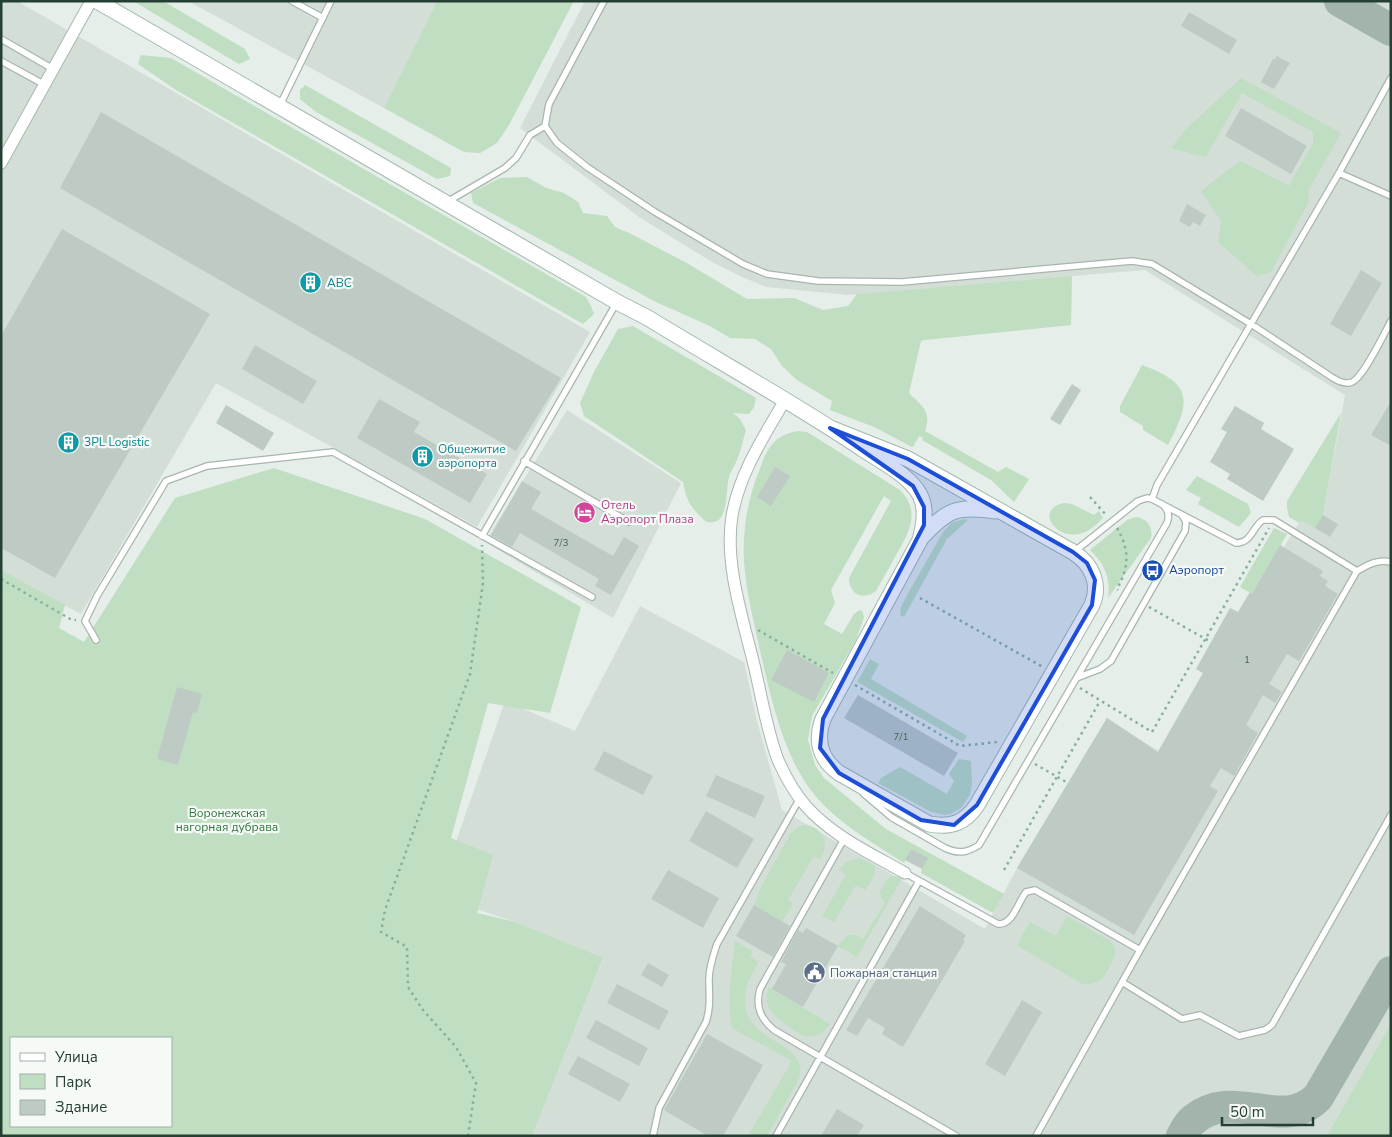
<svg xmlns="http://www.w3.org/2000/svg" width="1392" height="1137" viewBox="0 0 1392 1137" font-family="'Nunito Sans',sans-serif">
	<rect width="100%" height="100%" fill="#e5eee8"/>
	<path fill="#d3ded7" d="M1,1H17L590,332L477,527L216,383L81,614L1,572Z
		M188,1H437L384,108Z
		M585,1H1391V1136H532L603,959L515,922L437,896L505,701L575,731L640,606L744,662L757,721L782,810L985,929L1017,868L1107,718L1158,751L1250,592L1252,593L1280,545L1284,547L1301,519L1315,528L1323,515L1345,395L1145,270L848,295L767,287L742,277L712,262L639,217L520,128Z
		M567,410L681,483L613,618L485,542Z"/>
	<path fill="#bfdec2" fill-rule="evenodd" d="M133,1H163L245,49L250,59L239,64Z
		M437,1H574L509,125L497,143L480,153L464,152L384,108Z
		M141,55L171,58L586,297L591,306L594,314L583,324L176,90L138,64Z
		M1241,78L1341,133L1308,191L1309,201L1271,272L1257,276L1218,242L1221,221L1201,191L1240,161L1289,186L1313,143V132L1242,93L1206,157L1171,148L1185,130Z
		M305,85L451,168L450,176L437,179L316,112L300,99V90Z
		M527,177L546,188L564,193L578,202L583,213L607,216L615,227L631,234L685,262L747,299L794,298L823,310L848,306L857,294L1072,276L1071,325L925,340L921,341L920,345L909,393C922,407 932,410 925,431L998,472L1006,467L1029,479L1014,502L991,480L922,440L923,438L919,436L913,447H912L874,427L830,410L832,401L797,380L782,366L771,349L755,339L730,338L710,326L656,302L473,203L471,193L500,178Z
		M633,326L756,398L754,407L749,414L733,413L740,419L746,430C743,440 741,450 737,460C735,465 732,469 730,474C725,484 730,521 713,522C706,523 704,520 700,516C688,504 686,497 683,482L584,416L580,403L594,372L618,329Z
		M1142,365C1192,383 1192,400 1168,445L1143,430V426L1120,412V406Z
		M1341,413L1323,515L1315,528L1301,520L1299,523L1289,517L1287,508V501Z
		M798,431L807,432L900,490C922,513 908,534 895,557C889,568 882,580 876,591C863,601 849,594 849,578L891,501L884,496L831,590L835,603L824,624L842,634L854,614L860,610L862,611L864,617L856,640L812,716L808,740L815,765L824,778L886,829L1004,894L993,913L921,873L922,869L911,849L904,863C869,840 828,818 805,782C779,741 770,692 759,646C752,612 742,576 744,541C745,516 750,494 759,471C767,449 773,435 798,431Z
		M274,468L425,519L581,607L550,713L488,703L451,838L493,855L477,913L515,922L603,958L532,1136H1V570L65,605L59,628L84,642L175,498ZM11,1038H171V1126H11Z
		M1197,476L1248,504L1251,513L1239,527L1198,504L1201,498L1186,490Z
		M1064,503L1072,504L1094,515L1099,511L1103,518C1098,523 1092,529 1085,532C1057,544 1033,509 1064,503Z
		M1136,517C1147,519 1153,526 1151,538L1108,598C1111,578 1104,563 1090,550L1127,520Z
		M964,519L968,520L947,539L904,617L900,615L901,607L906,597L943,532L951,523Z
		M1274,528L1287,534L1252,594L1240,587Z
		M870,659L879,664L871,679L967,736L963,742L857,682Z
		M959,759L971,761L972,783L970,795L961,808L951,814L945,815L931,812L878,783L881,778L900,767L947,794L954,781L949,774Z
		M806,825C824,828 830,844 820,859L814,856L788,900L793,904L782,922L754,905L762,885L791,833L800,826Z
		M860,858L875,866C876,876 871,882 865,890L856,885L834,922L822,916L846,875L839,870L846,862Z
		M894,876L902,878L857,957L838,946L848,935H856L863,939L885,902L881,897L880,891L889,877Z
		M1067,916L1111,942C1115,947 1116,950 1115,956C1106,973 1104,985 1082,984L1017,945L1030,922L1056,936Z
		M735,941L752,951L750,956L758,962C753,973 746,983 745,995C740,1046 810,1038 799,1079L767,1136H748L792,1061L732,1028C726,1000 732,970 735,941Z
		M769,987L830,1024C816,1045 799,1036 784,1023C772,1014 762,1003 769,987Z
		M1391,1024V1136H1327Z"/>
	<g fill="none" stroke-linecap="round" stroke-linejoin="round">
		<path stroke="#a2b4ac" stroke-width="32" d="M1340,1L1391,30
			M1182,1136C1185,1131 1188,1124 1193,1120C1234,1085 1282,1134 1318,1097L1391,972"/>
	</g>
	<path fill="#bdcbc4" d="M1189,12L1237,40L1229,54L1181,26Z
		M1277,56L1290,63L1274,89L1261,82L1273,59H1275Z
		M1241,108L1307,146L1291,174L1225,136Z
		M101,112L561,378L516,451L60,188Z
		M1187,204L1206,215L1200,226L1193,222L1190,227L1179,221Z
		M62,229L210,314L55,578L1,548V336Z
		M1361,270L1382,283L1351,336L1330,324Z
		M255,345L317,381L303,404L242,369Z
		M1072,384L1081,390L1060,425L1050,419Z
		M379,399L420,422L414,432L487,474L470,503L357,438Z
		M1391,401V446L1371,435Z
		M226,405L274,433L263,451L216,423Z
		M1235,406L1264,423L1261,429L1294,449L1263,501L1227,479L1230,474L1210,462L1227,432L1221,429Z
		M775,467L790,476L771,506L757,497Z
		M522,481L541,492L531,509L613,556L624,537L639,546L611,595L595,586L599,579L520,533L512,547L491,535Z
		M1323,515L1338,524L1330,537L1315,528Z
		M1280,545L1323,571L1320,576L1328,581L1325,586L1338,594L1299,661L1287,654L1269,684L1282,692L1275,703L1263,695L1246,725L1258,733L1234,776L1221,768L1210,786L1218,791L1134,935L1017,868L1107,718L1158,752L1203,673L1196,669L1230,608L1238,612L1250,592L1252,594Z
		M787,650L829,673L814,702L771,680Z
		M177,687L202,694L197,713L193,712L178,765L157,759Z
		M858,695L958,753L944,776L844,718Z
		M604,751L653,776L643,795L594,770Z
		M716,775L765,796L755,818L706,796Z
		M706,811L754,839L737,868L689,841Z
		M911,849L928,858L922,869L905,860Z
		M668,870L719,898L703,928L651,899Z
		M754,905L790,926L773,957L736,936Z
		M920,906L966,935L963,940L965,941L903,1047L882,1034L885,1028L868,1018L857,1036L846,1030Z
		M806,928L838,946L803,1007L772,989L786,964L781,962L798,930L803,933Z
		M648,963L669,975L662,987L641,975Z
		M617,984L669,1011L659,1030L607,1003Z
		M1022,1000L1042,1012L1005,1076L985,1064Z
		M596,1020L648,1048L639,1066L586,1038Z
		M707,1034L763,1065L723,1136H708L664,1110Z
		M578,1056L630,1084L620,1102L568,1074Z
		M837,1109L864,1125L857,1136H821Z"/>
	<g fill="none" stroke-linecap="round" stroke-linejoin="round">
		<defs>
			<path id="lane" d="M292,1L323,18
				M604,1L549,104L545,126L557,143L587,167L655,212L743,264L767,274L818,281L902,282L1132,261L1152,264L1251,324L1333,378C1338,381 1346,385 1352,382C1363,378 1384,334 1391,321
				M1,39L53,69
				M1,61L45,85
				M280,105L331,1
				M1339,173L1391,196
				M447,202L505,168L516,158L530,135L545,126
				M524,461L629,522
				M1152,499L1157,485L1339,173L1391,78
				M482,536L617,302
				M1075,551L1138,501L1147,498L1152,499L1236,543C1252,543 1252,527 1263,520H1274L1357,571
				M96,640L85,621L97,596L166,481L207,466L333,452L592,597
				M1079,677L1100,669L1111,661L1185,531L1186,522L1182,515
				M864,794L891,817L945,848C958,854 967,853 979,845L1167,523C1170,515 1168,509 1162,504
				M844,839L760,989C755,1007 761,1019 774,1030L956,1136
				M905,873L998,924C1013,925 1018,902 1026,892L1035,890L1140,950
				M1122,982L1182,1019L1200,1015L1239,1036L1265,1030L1272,1025L1391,815
				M653,1136L659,1108L706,1022C711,1006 709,996 709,979C709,967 713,956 717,944L800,798
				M776,1136L919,881
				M1036,1136L1140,950L1357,571C1368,565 1377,559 1391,562"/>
			<path id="street" d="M1,163L91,1
				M785,400C764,436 739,474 732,516C724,565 744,622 755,669C762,699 767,731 778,760C785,776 794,792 805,805C832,836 870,853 905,873"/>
			<path id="secondary" d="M97,1L617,302L648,318C720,362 794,403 864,450C882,462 909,475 920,495C927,509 924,525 920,540L823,719C815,741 820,759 839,773L929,824C951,828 965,823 977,805L1092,605C1101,584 1092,564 1073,552L908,459L830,428
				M921,538C947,510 956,505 995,511"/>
		</defs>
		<use href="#lane" stroke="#a8b6ae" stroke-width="8"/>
		<use href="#street" stroke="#a8b6ae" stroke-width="13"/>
		<use href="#secondary" stroke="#a4b9ae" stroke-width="17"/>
		<path stroke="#87b09c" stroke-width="2.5" stroke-dasharray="2.5 4" stroke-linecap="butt" d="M1090,497L1107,516
			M1117,528C1130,550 1129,567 1117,589L1118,590
			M1,579L72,620H76
			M920,598L1043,667
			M1149,607L1211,642
			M758,630L833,673
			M855,685L960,746L998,742
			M1080,688L1152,732L1269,528
			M1035,764L1068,783
			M1004,870L1100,701
			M468,1136L476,1083L456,1047L423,1010L408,987L407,947L381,932L385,910L470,674L483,583L482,545"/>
		<use href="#lane" stroke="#fff" stroke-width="5.5"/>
		<use href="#street" stroke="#fff" stroke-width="11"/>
		<use href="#secondary" stroke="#fff" stroke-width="15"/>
	</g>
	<path fill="#1d4ed8" fill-opacity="0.2" stroke="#1d4ed8" stroke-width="4" stroke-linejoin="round" d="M830,428L908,459L1073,552L1087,563L1095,580L1092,605L977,805L954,825L921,820L839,773L820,748L823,719L924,525V507L913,486Z"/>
	<defs>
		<symbol id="building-disc" viewBox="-11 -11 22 22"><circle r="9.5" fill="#0f9aa8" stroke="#f6faf7"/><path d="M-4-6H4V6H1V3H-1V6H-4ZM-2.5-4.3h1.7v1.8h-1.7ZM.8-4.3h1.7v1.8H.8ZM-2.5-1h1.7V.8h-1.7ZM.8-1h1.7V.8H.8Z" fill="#fff"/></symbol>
		<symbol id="hotel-disc" viewBox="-11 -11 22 22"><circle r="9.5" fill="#d1479c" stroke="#f6faf7"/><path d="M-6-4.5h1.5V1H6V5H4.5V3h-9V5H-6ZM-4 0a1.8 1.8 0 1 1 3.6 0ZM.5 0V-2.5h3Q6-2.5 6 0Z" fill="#fff"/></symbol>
		<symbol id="bus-disc" viewBox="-11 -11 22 22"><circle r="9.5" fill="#1a4fb4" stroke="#f6faf7"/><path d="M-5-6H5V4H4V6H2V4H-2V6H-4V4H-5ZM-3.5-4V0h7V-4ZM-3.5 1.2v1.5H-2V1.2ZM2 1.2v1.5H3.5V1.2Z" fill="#fff"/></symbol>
		<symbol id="civic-disc" viewBox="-11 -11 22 22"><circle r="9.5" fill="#5c6f8a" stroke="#f6faf7"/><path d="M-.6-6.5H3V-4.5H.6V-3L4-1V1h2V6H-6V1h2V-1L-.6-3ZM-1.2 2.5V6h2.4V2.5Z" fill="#fff"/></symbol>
	</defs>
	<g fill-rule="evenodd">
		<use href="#building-disc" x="298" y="270" width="25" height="25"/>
		<use href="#building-disc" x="56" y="430" width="25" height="25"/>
		<use href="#building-disc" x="410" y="444" width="25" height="25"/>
		<use href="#hotel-disc" x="572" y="500" width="25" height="25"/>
		<use href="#bus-disc" x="1140" y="558" width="25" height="25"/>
		<use href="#civic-disc" x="802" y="960" width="25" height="25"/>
	</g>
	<g text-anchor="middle" stroke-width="4.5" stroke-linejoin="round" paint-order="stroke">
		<g font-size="10" fill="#4b6257">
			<text x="561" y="546">7/3</text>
			<text x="1247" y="663">1</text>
			<text x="901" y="740">7/1</text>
		</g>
		<g font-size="12" fill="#0d838f" stroke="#f6faf7" text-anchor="start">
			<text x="327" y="287">ABC</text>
			<text x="84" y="446">3PL Logistic</text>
			<text x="438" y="453">Общежитие<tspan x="438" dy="14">аэропорта</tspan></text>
		</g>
		<g font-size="12" fill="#b23c85" stroke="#f6faf7" text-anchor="start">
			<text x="601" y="509">Отель<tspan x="601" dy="14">Аэропорт Плаза</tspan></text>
		</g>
		<g font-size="12" fill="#164399" stroke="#f6faf7" text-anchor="start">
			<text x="1169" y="574">Аэропорт</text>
		</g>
		<g font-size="12" fill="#30753f" stroke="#f6faf7">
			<text x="227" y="817">Воронежская<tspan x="227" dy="14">нагорная дубрава</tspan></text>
		</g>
		<g font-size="12" fill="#4e5e75" stroke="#f6faf7" text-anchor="start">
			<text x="830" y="977">Пожарная станция</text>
		</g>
	</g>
	<rect width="1392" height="1137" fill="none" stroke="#253f33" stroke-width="5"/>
	<rect x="10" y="1037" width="162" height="90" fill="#f6faf7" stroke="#a2afa9"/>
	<rect x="20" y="1053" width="25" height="8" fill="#ffffff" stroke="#a2afa9"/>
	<text x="55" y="1062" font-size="15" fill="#253f33">Улица</text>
	<rect x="20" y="1074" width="25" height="15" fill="#bfdec2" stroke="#a2afa9"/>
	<text x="55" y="1087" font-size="15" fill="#253f33">Парк</text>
	<rect x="20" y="1100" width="25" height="15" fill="#bdcbc4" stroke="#a2afa9"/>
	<text x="55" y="1112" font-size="15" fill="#253f33">Здание</text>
	<path d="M1222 1117v8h91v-8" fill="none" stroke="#253f33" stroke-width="2.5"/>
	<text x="1230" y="1117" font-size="15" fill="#253f33" stroke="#f6faf7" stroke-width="4" paint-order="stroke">50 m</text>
</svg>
